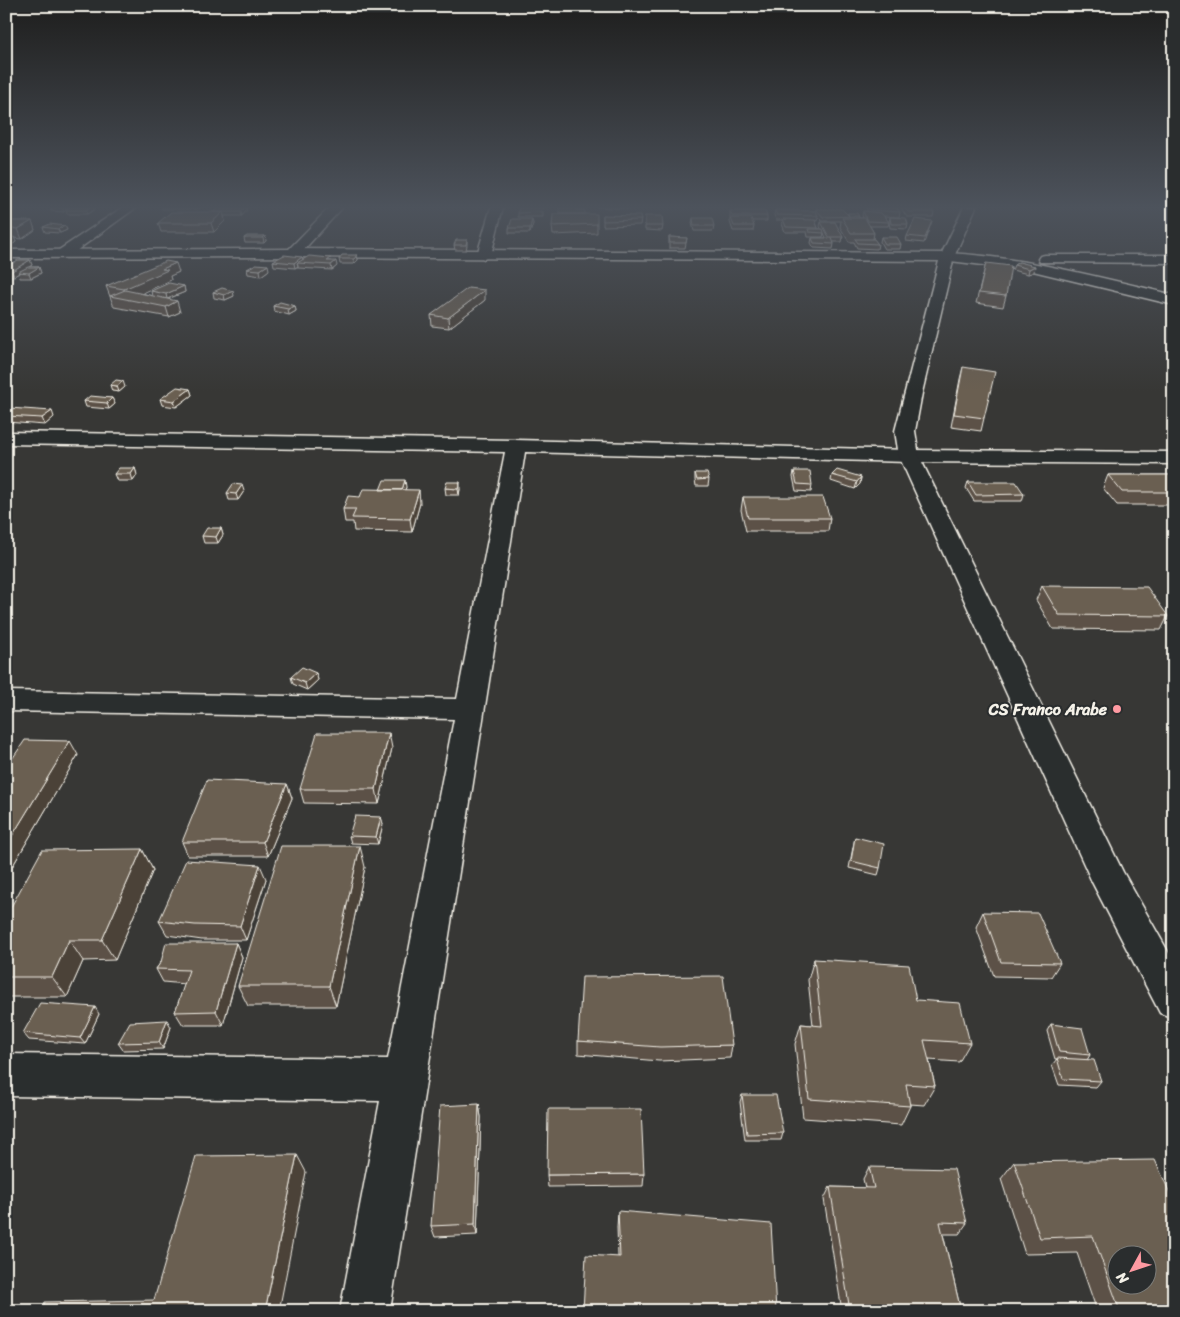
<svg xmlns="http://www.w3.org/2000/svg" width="1180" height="1317" viewBox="0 0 1180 1317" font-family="Sriracha,sans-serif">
	<rect width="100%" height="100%" fill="#373735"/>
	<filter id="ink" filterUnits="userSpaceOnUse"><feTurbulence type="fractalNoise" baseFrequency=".02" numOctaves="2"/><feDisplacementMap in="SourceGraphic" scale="10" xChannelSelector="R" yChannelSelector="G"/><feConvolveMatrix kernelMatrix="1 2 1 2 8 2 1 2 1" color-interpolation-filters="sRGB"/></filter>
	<g filter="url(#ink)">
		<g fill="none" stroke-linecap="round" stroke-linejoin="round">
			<defs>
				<path id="street" d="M123,207H137L69,256H59L57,253L59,250Z
					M330,207H343L298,256H288L286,253L288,250Z
					M491,207H503L491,255L484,259L477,255Z
					M947,253C1025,257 1098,277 1174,295V305L1033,271L942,260L940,257Z
					M1045,255H1174V263L1040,262L1038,259L1040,256Z
					M6,432L516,440L909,450L1174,452V464L909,462L525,452L390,1311H340L380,1101L6,1096V1054L388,1059L454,719L6,711V691L457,699L505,452L6,444Z"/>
				<path id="secondary" d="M964,207H976L954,257L922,393L915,431L919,456L1123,872L1174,962V1018L1160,1013L1092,882L899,456L895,431L939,261L293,257L6,258V250L293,249L942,253Z"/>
			</defs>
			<use href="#street" stroke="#f4f1e8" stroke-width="3"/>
			<use href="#secondary" stroke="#f4f1e8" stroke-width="3"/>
			<use href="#street" fill="#2a2d2e" fill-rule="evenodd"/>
			<use href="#secondary" fill="#2a2d2e" fill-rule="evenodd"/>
		</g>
		<path fill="#5c5146" stroke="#f4f1e8" d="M50,207H94L95,209L87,214H67L66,210L64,212L51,211Z
			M161,207H201L198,209H162Z
			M596,207H633V209Z
			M865,207H896L900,212L899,217L884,216L889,222L888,226H870L874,233L873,239L878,244L877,249L857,248L854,242H849L840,227L841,221H822L818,217L817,221L815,220L818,228V229H821L820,226L821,222L843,237L842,242H833L834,244L833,249L814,248L811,243L812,238H826L824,233L823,237H808L807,232H785L782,224L783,220H776L774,215L775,210L816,211V209L847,214L848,213L859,216L858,218H863L862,215L863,211H868Z
			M903,207H929L934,212L933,217H907L902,210Z
			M247,210L242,216H224L225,221L214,232H161L158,223L214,212Z
			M576,210L585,214L597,224V233L553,235L552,226L559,214Z
			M543,211V217H518V213Z
			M730,211L767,216V221H752L754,226L753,231H733L730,222Z
			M603,215L641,220L640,225L603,226Z
			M645,216L663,226L662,231L645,230Z
			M890,217L908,224L907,229L890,228L889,222Z
			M693,218L714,226L713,231H694L692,223Z
			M532,219L533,224L530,233H509V228Z
			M6,221H32L35,230L22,239L14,238L16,242L6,248Z
			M932,221L924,243L906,241L907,236Z
			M65,226L67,230L60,233L45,232L43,227Z
			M265,236L266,241L264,243H245L244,238Z
			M669,237L687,238L685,248H669Z
			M881,237L901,244L900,249H884L880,242Z
			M467,240V245L466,250H455L454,245Z
			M357,255L358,260L354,264H340L339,259Z
			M302,257L303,260L332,261L337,266L332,270L298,268V266L295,268L274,266L273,261Z
			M30,260L32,265L29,267H39L41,273L31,278H20L19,273L14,276H6V267Z
			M1019,262L1034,272L1028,274L1012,270L1014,265Z
			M986,263L1006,296L1003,307L976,303Z
			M247,269L269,270L261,276L248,274Z
			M179,272L170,276L171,280L142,293L152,296L151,291L184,286L185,292L168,299L180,312L169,317L114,307L106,286Z
			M213,292L234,296L225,300L214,298Z
			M485,300L449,328L432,326L431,315Z
			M273,306H295L296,311L289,315L274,311Z
			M963,367L984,418L981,431L951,427L960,379Z
			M110,385L125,387L119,392L112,391Z
			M190,389L192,395L176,407L162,405L160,399Z
			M112,398L115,404L109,409L86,407L84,401Z
			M6,410L54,417L45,425L6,422Z
			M135,468L137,475L133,481H117L114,474Z
			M794,471L812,485L811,492L796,491L793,477Z
			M695,473L709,479L708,486H696L695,480Z
			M832,475L861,477L860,484L855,489L831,481Z
			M1108,475H1174V505H1117L1103,488Z
			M968,482L1024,494L1022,501H974L966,488Z
			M406,487L405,490L420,503L412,532L354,531L353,522H345L343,509L360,497L380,490Z
			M445,488L460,489L459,495H446Z
			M244,491L238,500H229L227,493Z
			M743,497L830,518L828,531H746L741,510Z
			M221,528L223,535L218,543H204L202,536Z
			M1042,586L1168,616L1161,630L1053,629L1036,600Z
			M316,673L318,680L307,690L293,684L291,677Z
			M392,748L379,804L304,803L300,789Z
			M78,755L12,867H6V768Z
			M287,784L292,798L268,856H188L182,842Z
			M381,817L383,824L378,844L351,843L349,836Z
			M855,837L880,868L878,875L849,868Z
			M142,849L153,870L115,960L83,961L67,997H6V916Z
			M365,867L336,1006H248L238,986Z
			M266,879L246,940H202L167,935L159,921Z
			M983,912L1060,963L1051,977L994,976L976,927Z
			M236,943L242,957L223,1025H183L175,1012L185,984L163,982L156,969L161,962Z
			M814,959L916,1000L970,1043L959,1062L929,1060L935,1086L924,1105L910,1104V1106L901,1125L803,1118L795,1044L801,1024L813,1025L808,980Z
			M99,1014L85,1044L29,1040L23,1033Z
			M1051,1024L1090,1055L1087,1060L1101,1081L1096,1087L1059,1085L1052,1065L1057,1059H1055L1047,1031Z
			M171,1027L163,1049L123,1050L118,1043Z
			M578,1041L732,1045L730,1058L659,1061L578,1054Z
			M742,1095L783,1133L781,1140H745L740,1102Z
			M479,1104L481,1117L477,1235L435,1237L431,1226Z
			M1014,1162L1174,1311H1097L1077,1253L1025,1254L1001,1179Z
			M869,1167L967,1223L959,1234H943L961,1311H842L824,1199L830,1187L865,1188L863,1179Z
			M644,1174L643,1186L548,1187L547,1175Z
			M618,1211L776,1311L618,1257L617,1227Z"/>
		<path fill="#4b4239" stroke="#f4f1e8" d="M9,207H15V208L6,214V209Z
			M62,207H71L65,210H66L64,212Z
			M90,207H94L95,209L87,214L86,210Z
			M245,207H246L247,210L242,216L241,212Z
			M223,212L225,221L214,232L211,223Z
			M532,219L533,224L530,233V228Z
			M32,221L35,230L22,239L18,229Z
			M65,226L67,230L60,233L58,229Z
			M265,236L266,241L264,243L263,238Z
			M14,237L16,242L7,248L6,242Z
			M357,255L358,260L354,264V259Z
			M302,257L303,262L297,263L298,266L295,268L294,263Z
			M30,260L32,265L20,273L18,272L19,273L14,276L12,271Z
			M336,261L337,266L332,270L331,265Z
			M176,263L179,272L170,276L171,280L128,300L124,289L162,269Z
			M268,265L269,270L261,276L260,270Z
			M1035,266L1034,272L1028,274L1029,269Z
			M39,267L41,273L31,278L29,273Z
			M184,286L185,292L167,299L166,294Z
			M485,290V300L449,328L448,318Z
			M233,291L234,296L225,300L224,295Z
			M177,301L180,312L169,317L166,307Z
			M295,306L296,311L289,315L288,309Z
			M123,381L125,387L119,392L117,386Z
			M190,389L192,395L176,407L174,401Z
			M112,398L115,404L109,409L107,403Z
			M52,411L54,417L45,425L42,418Z
			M135,468L137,475L133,481L131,474Z
			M861,477L860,484L855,489L857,482Z
			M405,480L406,487L403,497L402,490Z
			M460,482V489L459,495L458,489Z
			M242,485L244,491L238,500L236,494Z
			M419,490L420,503L412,532L410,519Z
			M221,528L223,535L218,543L216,537Z
			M316,673L318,680L307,690L305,683Z
			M389,733L392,748L379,804L376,789Z
			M70,741L78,755L12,867L6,859V846Z
			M287,784L292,798L268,856L263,842Z
			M381,817L383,824L378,844L376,837Z
			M360,846L365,867L336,1006L329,986Z
			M142,849L153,870L115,960L102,940Z
			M260,865L266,879L246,940L240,926Z
			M69,940L83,961L67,997L52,977Z
			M236,943L242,957L223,1025L216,1011Z
			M95,1007L99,1014L85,1044L80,1038Z
			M167,1020L171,1027L163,1049L159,1042Z
			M479,1104L481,1117L477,1235L475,1224Z
			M297,1155L306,1172L279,1311H265Z
			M6,1277L9,1279L6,1286Z"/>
		<path fill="#6b5e51" stroke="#f4f1e8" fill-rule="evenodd" d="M70,207H90L86,210H65Z
			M218,207H245L241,212H213Z
			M519,207H543L542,212L518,213Z
			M559,207H577L576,210H585V214H559Z
			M868,207H896L900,212L870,210Z
			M904,207H929L934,212H908Z
			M816,209H842L849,216L848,213H857L859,216L823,217Z
			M775,210L816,211L818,216L777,215Z
			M730,211H765L767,216H732Z
			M863,211L881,213L889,222L867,221Z
			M171,212H223L211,223H158Z
			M553,214H597V224L552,226Z
			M603,215L640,216L641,220L603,221Z
			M645,216H662L663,226H645Z
			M890,217L906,218L908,224H891Z
			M693,218H712L714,226H694Z
			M731,218H751L754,226H734Z
			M842,218H865L874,233H851Z
			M512,219H532L530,228H509Z
			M783,219L815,220L818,228L786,227Z
			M915,219L932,221L925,238L907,236Z
			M6,221H32L18,229L6,228Z
			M821,222H835L843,237H829Z
			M50,224L65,226L58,229L43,227Z
			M808,229H823L824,233L809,232Z
			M247,236H265L263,238H244Z
			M6,237H14L6,242Z
			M669,237L687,238L686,243H670Z
			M881,237H897L901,244H885Z
			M812,238H832L834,244L814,243Z
			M855,239H874L878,244L858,243Z
			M456,240H467L466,245H454Z
			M284,255L302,257L294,263L273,261Z
			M342,255H357L354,259H339Z
			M309,256L331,258L327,261H336L331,265L297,263Z
			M18,260H30L12,271H6V267Z
			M166,261L176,263L162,269L168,270L124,289L106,286Z
			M1019,262L1035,266L1029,269L1014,265Z
			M986,263L1011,266L1006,296L979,293Z
			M256,264L268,265L260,270L247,269Z
			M28,267H39L29,273L18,272Z
			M169,283L184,286L166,294L151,291Z
			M222,288L233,291L224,295L213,292Z
			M468,288L485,290L448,318L431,315Z
			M125,290L177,301L166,307L110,296Z
			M280,302L295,306L288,309L273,306Z
			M963,367L995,372L984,418L954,414Z
			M116,380L123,381L117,386L110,385Z
			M177,387L190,389L174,401L160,399Z
			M90,396L112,398L107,403L84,401Z
			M9,408L52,411L42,418L6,416V410Z
			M119,468H135L131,474H114Z
			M837,470L861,477L857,482L832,475Z
			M794,471H810L812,485L797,484Z
			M695,473H707L709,479L697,480Z
			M1108,475H1174V492H1122Z
			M384,480H405L402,490H380Z
			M447,482H460L458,489L445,488Z
			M968,482H1016L1024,494L976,495Z
			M233,484L242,485L236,494L227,493Z
			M363,489L419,490L410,519L352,518L356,509H343L348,496L360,497Z
			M743,497H823L830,518H748Z
			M207,528H221L216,537L202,536Z
			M1042,586L1147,587L1168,616L1059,615Z
			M302,667L316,673L305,683L291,677Z
			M317,733H389L376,789H300Z
			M25,740L70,741L6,846V768Z
			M207,780L287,784L263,842H182Z
			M355,816L381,817L376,837L349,836Z
			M855,837L884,844L880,868L851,861Z
			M281,846H360L329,986H238Z
			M142,849L102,940H69L52,977H6V916L42,850Z
			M186,860L260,865L240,926L195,925L159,921Z
			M983,912L1038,913L1060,963L1001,962Z
			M166,943H236L216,1011L175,1012L189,970L156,969L161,962Z
			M814,959L909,965L916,1000L960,1003L970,1043L924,1040L935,1086L906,1084L910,1106L809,1099L801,1024L822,1026Z
			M723,976L732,1045L660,1047L578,1041L582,977Z
			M40,1003L95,1007L80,1038L23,1033Z
			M167,1020L159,1042L118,1043L130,1022Z
			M1051,1024L1082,1028L1090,1055L1059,1052Z
			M1057,1058L1094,1060L1101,1081L1063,1079Z
			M742,1095H776L783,1133L747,1134Z
			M479,1104L475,1224L431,1226L440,1106Z
			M548,1109H641L644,1174L547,1175Z
			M297,1155L265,1311H42L45,1302L154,1300L196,1156Z
			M1155,1160L1174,1202V1311H1120L1093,1236L1040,1238L1014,1162ZM1118,1254H1148V1284H1118Z
			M869,1167L954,1169L967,1223L940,1222L961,1311H850L830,1187L874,1188Z
			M618,1211L771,1224L776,1311H583L586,1255L620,1257Z"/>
	</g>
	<linearGradient id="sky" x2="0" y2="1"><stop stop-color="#1e1e1d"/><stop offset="0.53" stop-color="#4d535c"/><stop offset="1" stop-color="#4d535c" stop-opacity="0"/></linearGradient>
	<rect width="1180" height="391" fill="url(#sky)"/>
	<circle fill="#ff9aa2" stroke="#2a2d2e" stroke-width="2" cx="1117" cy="709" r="5"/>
	<g text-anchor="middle" stroke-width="4" stroke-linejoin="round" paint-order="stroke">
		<g font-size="16" font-weight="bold" fill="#f4f1e8" stroke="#2a2d2e" text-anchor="end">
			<text x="1107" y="715">CS Franco Arabe</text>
		</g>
	</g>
	<rect width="1180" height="1317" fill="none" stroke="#2a2d2e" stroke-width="25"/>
	<rect x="12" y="12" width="1155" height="1292" fill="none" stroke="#f4f1e8" stroke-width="2" filter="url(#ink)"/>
	<g transform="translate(1132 1270) rotate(230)"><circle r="24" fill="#2a2d2e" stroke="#7b7b78"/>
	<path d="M0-4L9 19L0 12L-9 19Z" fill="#ff9aa2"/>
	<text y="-8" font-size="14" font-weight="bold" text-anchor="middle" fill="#f4f1e8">N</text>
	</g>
</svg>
